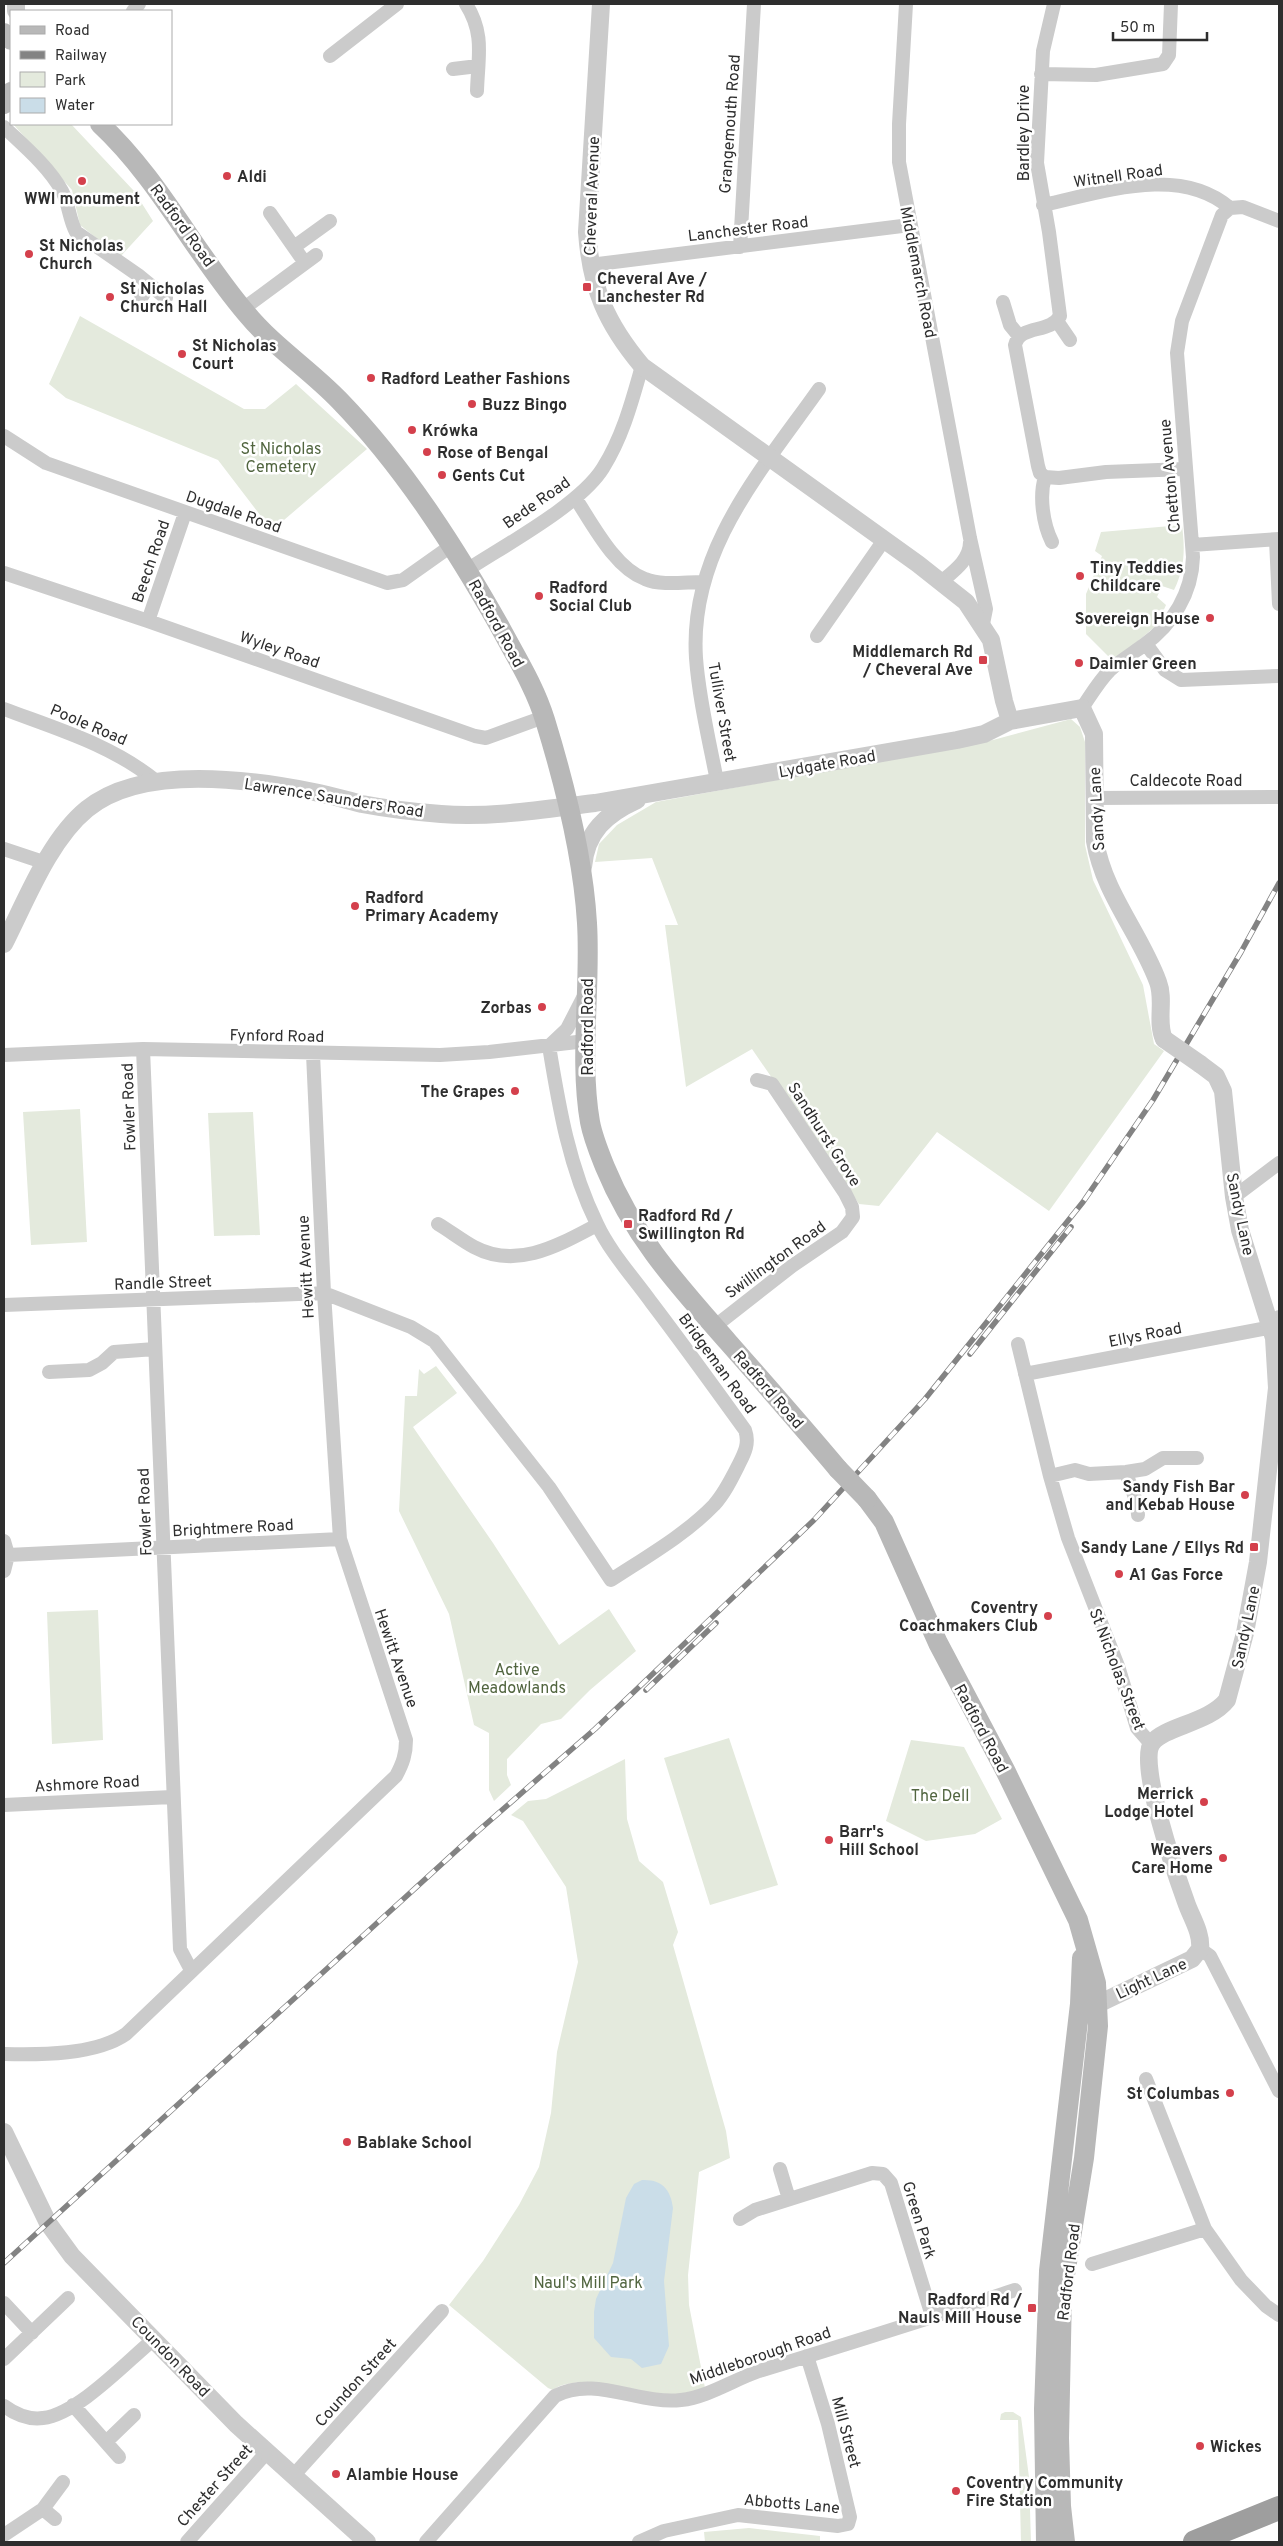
<svg xmlns="http://www.w3.org/2000/svg" width="1283" height="2546" viewBox="0 0 1283 2546" font-family="Overpass,sans-serif">
	<rect width="100%" height="100%" fill="#fff"/>
	<path fill="#e4eadd" d="M13,124H71L134,191L153,221L120,257L80,225L72,190Z
		M80,316L244,409H265L296,384L367,449L284,520L280,534L273,532L218,460L66,398L49,384Z
		M1182,525C1185,549 1185,568 1174,590L1162,586L1157,597L1166,605L1157,625L1119,657L1108,656L1086,634V594L1102,556L1095,551L1101,532Z
		M1071,719L1080,727L1085,742V845L1093,880L1143,985L1154,1044L1164,1051L1049,1211L937,1132L879,1206L859,1204L752,1049L686,1087L665,925H678L652,858L595,862L599,844L617,825L656,802L993,740Z
		M80,1109L87,1242L31,1245L23,1112Z
		M253,1112L260,1235L214,1236L208,1113Z
		M436,1366L457,1393L413,1427L493,1543L559,1645L609,1609L636,1651L590,1690L561,1719L541,1724L507,1759V1775L511,1785L494,1801L489,1790V1733L474,1725L449,1614L399,1511L405,1396H417L419,1369L424,1374Z
		M98,1610L103,1740L52,1744L47,1612Z
		M729,1738L778,1885L710,1905L664,1758Z
		M911,1740L964,1747L1002,1819L975,1834L926,1841L886,1821Z
		M625,1759L627,1819L639,1861L663,1882L678,1932L673,1945L726,2131L730,2158L699,2172L688,2275L689,2305L705,2388C696,2391 684,2395 675,2395C644,2396 577,2370 553,2390L548,2388L449,2305L483,2261L519,2205L539,2167L551,2113L557,2052L578,1962L566,1887L523,1821L511,1815L528,1801L546,1799Z
		M1005,2412H1013L1021,2417L1029,2477L1031,2542H1021L1018,2420H1000L1001,2414Z
		M749,2528L820,2536V2542H705L704,2532Z"/>
	<path fill="#cadde8" d="M642,2180C662,2179 671,2190 673,2208L664,2281L669,2346L661,2364L642,2368L631,2359L611,2357L594,2338V2312L596,2299L613,2263L626,2198L634,2184Z"/>
	<g fill="none" stroke-linecap="round" stroke-linejoin="round">
		<path stroke="#cbcbcb" stroke-width="14" d="M466,4C485,34 478,57 477,91
			M906,4L899,124V162L970,538L986,609L983,624
			M1054,4L1043,51L1037,163L1049,232L1060,316C1050,334 1020,324 1015,345L1038,466L1040,473L1045,477L1059,478L1106,472L1185,469
			M133,11L139,4
			M330,56L397,4
			M453,69L478,66
			M1041,74L1096,75L1163,64L1169,55L1171,4
			M4,127C24,146 49,167 62,191C69,204 69,219 76,232L138,275L166,298
			M1043,205C1101,193 1179,164 1230,208L1243,207L1279,221
			M270,213L305,263
			M294,247L330,221
			M740,247L754,4
			M590,265L910,225
			M141,298L149,285
			M1003,302L1010,325L1019,336
			M243,309L316,255
			M1057,321L1070,340
			M4,436L46,463L387,583L403,580L451,546
			M1045,477C1039,496 1043,524 1052,542
			M576,499C593,525 615,568 645,579C661,586 685,582 702,582
			M1276,540L1279,604
			M1192,545L1279,539
			M467,570C505,545 580,505 603,468C623,436 632,401 642,366
			M4,573L148,621L475,736L486,738L544,717
			M941,582C954,571 970,560 970,542
			M148,621L185,513
			M817,636L884,540
			M1146,644L1165,670L1181,680L1279,676
			M1082,708C1091,695 1099,681 1110,670C1120,661 1133,653 1144,645C1173,624 1192,593 1193,557L1177,353L1182,321L1222,215L1230,208
			M4,709C57,729 112,745 156,781
			M717,781C709,740 699,699 696,658C689,551 761,471 819,389
			M1094,798L1279,797
			M4,849L46,863
			M143,1049L180,1949L191,1970
			M4,1055L143,1049L440,1055L489,1052L586,1041
			M1234,1197L1279,1163
			M438,1224C450,1231 461,1240 474,1247C517,1270 559,1245 597,1225
			M4,1305L324,1293L411,1327L434,1341L549,1487L611,1580C646,1557 685,1535 714,1505C724,1494 731,1480 738,1466C744,1454 750,1444 745,1430C714,1387 683,1344 651,1302C633,1277 610,1252 597,1224C569,1167 559,1107 549,1046L567,1029L584,996
			M714,1327L792,1266L842,1232L853,1217L852,1207L845,1193L772,1084L757,1080
			M1018,1344L1050,1476L1068,1538L1118,1666L1137,1728L1151,1744
			M49,1372L89,1370L102,1363L114,1352L155,1349
			M1025,1374L1262,1329L1271,1326L1279,1317
			M1126,1472C1130,1487 1138,1499 1138,1515
			M1050,1476L1075,1470L1089,1474L1126,1472L1145,1469L1163,1458H1197
			M4,1541L8,1555L4,1571
			M8,1555L340,1539
			M4,1805L172,1797
			M1200,1949L1210,1956L1279,2091
			M4,2054C40,2055 96,2055 126,2034L396,1776C403,1763 406,1754 406,1740L340,1539L324,1293L313,1054
			M1146,2079L1205,2229L1241,2280L1266,2306L1279,2315
			M780,2169L789,2199
			M740,2219L755,2210L872,2173L883,2174L891,2183L932,2316
			M1092,2264L1205,2229
			M4,2303L32,2333
			M4,2359L68,2298
			M73,2405L119,2457
			M4,2406C15,2414 29,2420 43,2418C78,2414 126,2362 153,2340
			M106,2442L134,2415
			M293,2476L442,2311
			M43,2509L55,2519
			M4,2535L43,2509L63,2482
			M187,2542L267,2452
			M426,2542L555,2396C595,2375 639,2405 681,2400C708,2397 733,2380 759,2371C844,2345 930,2318 1015,2290
			M639,2542L664,2531L738,2515L838,2526L848,2524L850,2517L828,2424L807,2356"/>
		<path stroke="#cbcbcb" stroke-width="18" d="M16,4V11
			M601,4L587,232C591,288 606,323 642,366L918,564L966,602L991,640L1004,701L1010,721
			M583,867C586,832 606,814 637,800
			M4,944C26,901 49,840 87,809C142,764 249,779 314,792C330,795 346,800 362,804C388,809 415,812 441,814C492,818 545,809 595,803L957,740L984,734L1010,721L1082,708L1094,734L1095,841C1104,894 1140,933 1158,982C1165,1000 1156,1022 1164,1039
			M1098,2004L1192,1959L1200,1949C1202,1933 1191,1917 1186,1902C1177,1877 1137,1763 1152,1743C1165,1726 1209,1723 1227,1700L1245,1633L1258,1562L1277,1388L1274,1338L1240,1230L1234,1197L1223,1091L1216,1076L1200,1064
			M4,2132L48,2223L72,2256L236,2424L367,2542"/>
		<path stroke="#b8b8b8" stroke-width="20" d="M4,33L11,40
			M4,104L11,92
			M100,124C159,179 194,252 246,313C273,346 309,369 339,400C403,466 455,547 500,627C516,657 535,687 545,720C565,785 583,855 587,923C591,987 579,1059 590,1122C593,1138 599,1152 605,1167C634,1238 679,1286 728,1342C765,1384 802,1426 838,1469
			M867,1499L884,1522L938,1643L1005,1770L1078,1920L1096,1983L1098,2026L1084,2158L1062,2293L1059,2438L1061,2506L1065,2542
			M1046,2542L1044,2409L1049,2271L1080,2004L1082,1958"/>
		<path stroke="#9e9e9e" stroke-width="24" d="M1195,2542L1279,2508"/>
		<defs>
			<path id="rail" d="M970,1354L1071,1227
				M646,1690L716,1623
				M4,2263L478,1831L595,1729L814,1520L925,1399L1083,1202L1153,1100L1241,952L1279,883"/>
		</defs>
		<use href="#rail" stroke="#838383" stroke-width="5.5"/>
		<use href="#rail" stroke="#fff" stroke-width="4" stroke-dasharray="11" stroke-linecap="butt"/>
		<path stroke="#cbcbcb" stroke-width="18" d="M1164,1039L1200,1064"/>
		<path stroke="#b8b8b8" stroke-width="20" d="M838,1469L867,1499"/>
	</g>
	<g fill="#d4404c" stroke="#fff" stroke-width="2">
		<circle cx="227" cy="176" r="5"/>
		<circle cx="82" cy="181" r="5"/>
		<circle cx="29" cy="254" r="5"/>
		<rect x="582" y="282" width="10" height="10" rx="2.5"/>
		<circle cx="110" cy="297" r="5"/>
		<circle cx="182" cy="354" r="5"/>
		<circle cx="371" cy="378" r="5"/>
		<circle cx="472" cy="404" r="5"/>
		<circle cx="412" cy="430" r="5"/>
		<circle cx="427" cy="452" r="5"/>
		<circle cx="442" cy="475" r="5"/>
		<circle cx="1080" cy="576" r="5"/>
		<circle cx="539" cy="596" r="5"/>
		<circle cx="1210" cy="618" r="5"/>
		<rect x="978" y="655" width="10" height="10" rx="2.5"/>
		<circle cx="1079" cy="663" r="5"/>
		<circle cx="355" cy="906" r="5"/>
		<circle cx="542" cy="1007" r="5"/>
		<circle cx="515" cy="1091" r="5"/>
		<rect x="623" y="1219" width="10" height="10" rx="2.5"/>
		<circle cx="1245" cy="1495" r="5"/>
		<rect x="1249" y="1542" width="10" height="10" rx="2.5"/>
		<circle cx="1119" cy="1574" r="5"/>
		<circle cx="1048" cy="1616" r="5"/>
		<circle cx="1204" cy="1802" r="5"/>
		<circle cx="829" cy="1840" r="5"/>
		<circle cx="1223" cy="1858" r="5"/>
		<circle cx="1230" cy="2093" r="5"/>
		<circle cx="347" cy="2142" r="5"/>
		<rect x="1027" y="2303" width="10" height="10" rx="2.5"/>
		<circle cx="1200" cy="2446" r="5"/>
		<circle cx="336" cy="2474" r="5"/>
		<circle cx="956" cy="2491" r="5"/>
	</g>
	<g text-anchor="middle" stroke-width="5" stroke-linejoin="round" paint-order="stroke">
		<g font-size="16" fill="#2e2e2e" stroke="#fff">
			<text transform="translate(729 124) rotate(-86)" y="6">Grangemouth Road</text>
			<text transform="translate(1023 133) rotate(-90)" y="6">Bardley Drive</text>
			<text transform="translate(1118 175) rotate(-8)" y="6">Witnell Road</text>
			<text transform="translate(591 196) rotate(-88)" y="6">Cheveral Avenue</text>
			<text transform="translate(183 225) rotate(54)" y="6">Radford Road</text>
			<text transform="translate(748 228) rotate(-7)" y="6">Lanchester Road</text>
			<text transform="translate(919 272) rotate(79)" y="6">Middlemarch Road</text>
			<text transform="translate(1169 476) rotate(-95)" y="6">Chetton Avenue</text>
			<text transform="translate(536 502) rotate(-35)" y="6">Bede Road</text>
			<text transform="translate(234 511) rotate(19)" y="6">Dugdale Road</text>
			<text transform="translate(150 561) rotate(-71)" y="6">Beech Road</text>
			<text transform="translate(497 623) rotate(61)" y="6">Radford Road</text>
			<text transform="translate(280 649) rotate(19)" y="6">Wyley Road</text>
			<text transform="translate(723 712) rotate(80)" y="6">Tulliver Street</text>
			<text transform="translate(89 724) rotate(23)" y="6">Poole Road</text>
			<text transform="translate(827 763) rotate(-10)" y="6">Lydgate Road</text>
			<text x="1186" y="786">Caldecote Road</text>
			<text transform="translate(334 797) rotate(9)" y="6">Lawrence Saunders Road</text>
			<text transform="translate(1096 809) rotate(-93)" y="6">Sandy Lane</text>
			<text transform="translate(587 1027) rotate(-90)" y="6">Radford Road</text>
			<text transform="translate(277 1035) rotate(1)" y="6">Fynford Road</text>
			<text transform="translate(128 1107) rotate(-92)" y="6">Fowler Road</text>
			<text transform="translate(825 1134) rotate(57)" y="6">Sandhurst Grove</text>
			<text transform="translate(1241 1214) rotate(78)" y="6">Sandy Lane</text>
			<text transform="translate(775 1259) rotate(-36)" y="6">Swillington Road</text>
			<text transform="translate(305 1267) rotate(-93)" y="6">Hewitt Avenue</text>
			<text transform="translate(163 1282) rotate(-2)" y="6">Randle Street</text>
			<text transform="translate(1145 1334) rotate(-11)" y="6">Ellys Road</text>
			<text transform="translate(718 1363) rotate(54)" y="6">Bridgeman Road</text>
			<text transform="translate(769 1389) rotate(49)" y="6">Radford Road</text>
			<text transform="translate(144 1512) rotate(-92)" y="6">Fowler Road</text>
			<text transform="translate(233 1527) rotate(-3)" y="6">Brightmere Road</text>
			<text transform="translate(1245 1627) rotate(-78)" y="6">Sandy Lane</text>
			<text transform="translate(397 1658) rotate(71)" y="6">Hewitt Avenue</text>
			<text transform="translate(1118 1669) rotate(69)" y="6">St Nicholas Street</text>
			<text transform="translate(982 1728) rotate(62)" y="6">Radford Road</text>
			<text transform="translate(87 1783) rotate(-3)" y="6">Ashmore Road</text>
			<text transform="translate(1151 1978) rotate(-25)" y="6">Light Lane</text>
			<text transform="translate(920 2220) rotate(73)" y="6">Green Park</text>
			<text transform="translate(1068 2272) rotate(-83)" y="6">Radford Road</text>
			<text transform="translate(760 2355) rotate(-19)" y="6">Middleborough Road</text>
			<text transform="translate(171 2356) rotate(46)" y="6">Coundon Road</text>
			<text transform="translate(355 2382) rotate(-48)" y="6">Coundon Street</text>
			<text transform="translate(847 2432) rotate(75)" y="6">Mill Street</text>
			<text transform="translate(214 2485) rotate(-48)" y="6">Chester Street</text>
			<text transform="translate(792 2503) rotate(5)" y="6">Abbotts Lane</text>
		</g>
		<g font-size="16" font-weight="bold" fill="#2e2e2e" stroke="#fff" text-anchor="start">
			<text x="237" y="182">Aldi</text>
			<text x="82" y="204" text-anchor="middle">WWI monument</text>
			<text x="39" y="251">St Nicholas<tspan x="39" dy="18">Church</tspan></text>
			<text x="597" y="284">Cheveral Ave /<tspan x="597" dy="18">Lanchester Rd</tspan></text>
			<text x="120" y="294">St Nicholas<tspan x="120" dy="18">Church Hall</tspan></text>
			<text x="192" y="351">St Nicholas<tspan x="192" dy="18">Court</tspan></text>
			<text x="381" y="384">Radford Leather Fashions</text>
			<text x="482" y="410">Buzz Bingo</text>
			<text x="422" y="436">Krówka</text>
			<text x="437" y="458">Rose of Bengal</text>
			<text x="452" y="481">Gents Cut</text>
			<text x="1090" y="573">Tiny Teddies<tspan x="1090" dy="18">Childcare</tspan></text>
			<text x="549" y="593">Radford<tspan x="549" dy="18">Social Club</tspan></text>
			<text x="1200" y="624" text-anchor="end">Sovereign House</text>
			<text x="973" y="657" text-anchor="end">Middlemarch Rd<tspan x="973" dy="18">/ Cheveral Ave</tspan></text>
			<text x="1089" y="669">Daimler Green</text>
			<text x="365" y="903">Radford<tspan x="365" dy="18">Primary Academy</tspan></text>
			<text x="532" y="1013" text-anchor="end">Zorbas</text>
			<text x="505" y="1097" text-anchor="end">The Grapes</text>
			<text x="638" y="1221">Radford Rd /<tspan x="638" dy="18">Swillington Rd</tspan></text>
			<text x="1235" y="1492" text-anchor="end">Sandy Fish Bar<tspan x="1235" dy="18">and Kebab House</tspan></text>
			<text x="1244" y="1553" text-anchor="end">Sandy Lane / Ellys Rd</text>
			<text x="1129" y="1580">A1 Gas Force</text>
			<text x="1038" y="1613" text-anchor="end">Coventry<tspan x="1038" dy="18">Coachmakers Club</tspan></text>
			<text x="1194" y="1799" text-anchor="end">Merrick<tspan x="1194" dy="18">Lodge Hotel</tspan></text>
			<text x="839" y="1837">Barr's<tspan x="839" dy="18">Hill School</tspan></text>
			<text x="1213" y="1855" text-anchor="end">Weavers<tspan x="1213" dy="18">Care Home</tspan></text>
			<text x="1220" y="2099" text-anchor="end">St Columbas</text>
			<text x="357" y="2148">Bablake School</text>
			<text x="1022" y="2305" text-anchor="end">Radford Rd /<tspan x="1022" dy="18">Nauls Mill House</tspan></text>
			<text x="1210" y="2452">Wickes</text>
			<text x="346" y="2480">Alambie House</text>
			<text x="966" y="2488">Coventry Community<tspan x="966" dy="18">Fire Station</tspan></text>
		</g>
		<g font-size="16" fill="#51653f" stroke="#fff">
			<text x="281" y="454">St Nicholas<tspan x="281" dy="18">Cemetery</tspan></text>
			<text x="517" y="1675">Active<tspan x="517" dy="18">Meadowlands</tspan></text>
			<text x="940" y="1801">The Dell</text>
			<text x="588" y="2288">Naul's Mill Park</text>
		</g>
	</g>
	<rect width="1283" height="2546" fill="none" stroke="#2e2e2e" stroke-width="10"/>
	<rect x="10" y="10" width="162" height="115" fill="#ffffff" stroke="#ababab"/>
	<rect x="20" y="26" width="25" height="8" fill="#b8b8b8" stroke="#ababab"/>
	<text x="55" y="35" font-size="15" fill="#2e2e2e">Road</text>
	<rect x="20" y="51" width="25" height="8" fill="#838383" stroke="#ababab"/>
	<text x="55" y="60" font-size="15" fill="#2e2e2e">Railway</text>
	<rect x="20" y="72" width="25" height="15" fill="#e4eadd" stroke="#ababab"/>
	<text x="55" y="85" font-size="15" fill="#2e2e2e">Park</text>
	<rect x="20" y="98" width="25" height="15" fill="#cadde8" stroke="#ababab"/>
	<text x="55" y="110" font-size="15" fill="#2e2e2e">Water</text>
	<path d="M1113 32v8h94v-8" fill="none" stroke="#2e2e2e" stroke-width="2.5"/>
	<text x="1120" y="32" font-size="15" fill="#2e2e2e" stroke="#ffffff" stroke-width="4" paint-order="stroke">50 m</text>
</svg>
